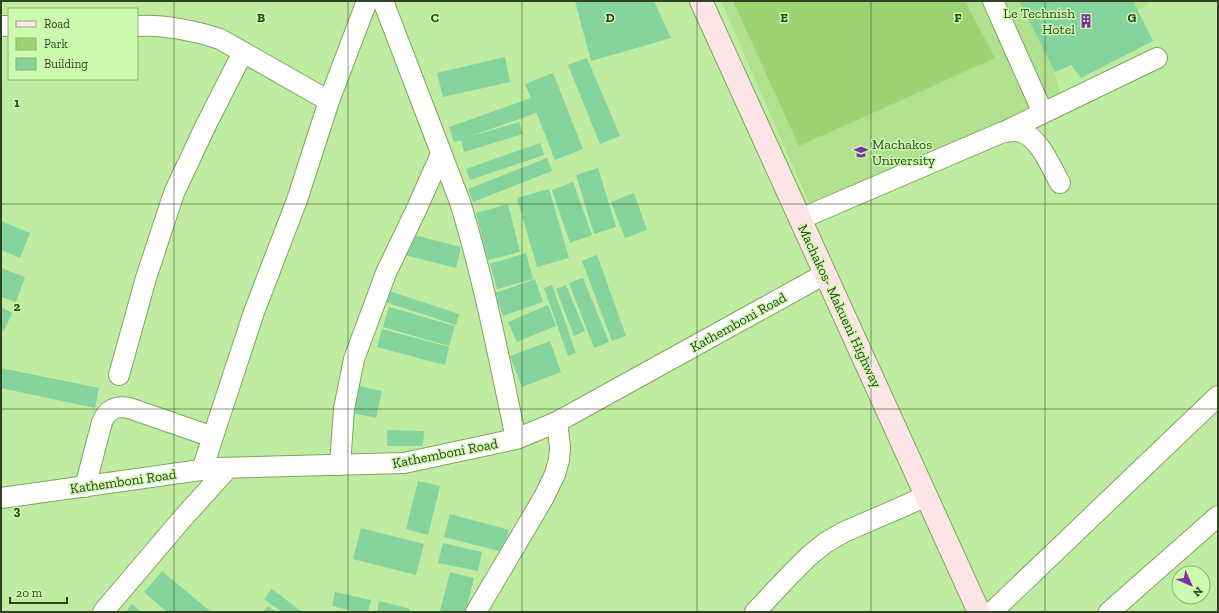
<svg xmlns="http://www.w3.org/2000/svg" width="1219" height="613" viewBox="0 0 1219 613" font-family="'Zilla Slab',serif">
	<rect width="100%" height="100%" fill="#c0eca1"/>
	<path fill="#b1e18f" d="M721,1H1153L1052,62L1062,101L809,203Z"/>
	<path fill="#9bd471" d="M733,1H965L995,58L799,146Z"/>
	<path fill="#85d39d" d="M575,1H654L671,38L591,61Z
		M1019,1H1133L1153,41L1081,78L1071,65L1055,72Z
		M505,57L510,82L443,97L437,73Z
		M587,58L620,136L600,144L568,65Z
		M553,73L583,149L555,160L535,109L536,113L468,137L519,122L523,134L464,152L461,140L454,142L449,127L531,98L525,84Z
		M540,143L544,155L470,180L466,169Z
		M547,158L552,171L473,202L468,189Z
		M598,168L616,227L594,234L576,175Z
		M573,182L592,235L570,243L552,190Z
		M549,189L569,258L537,267L517,198Z
		M634,193L647,230L625,238L611,202Z
		M508,204L520,252L488,260L476,213Z
		M1,221L30,233L20,258L1,250Z
		M411,234L461,247L456,268L405,255Z
		M526,253L533,279L497,289L490,264Z
		M597,255L626,336L612,341L582,261Z
		M1,268L25,277L16,302L1,297Z
		M583,278L609,342L594,348L569,283Z
		M535,279L543,302L503,316L495,293Z
		M552,285L576,353L568,356L544,288Z
		M566,285L585,331L574,336L556,289Z
		M389,291L459,314L456,325L385,302Z
		M548,305L556,326L517,342L508,322Z
		M1,307L12,313L4,331L1,330Z
		M389,307L455,326L449,346L383,327Z
		M382,329L449,347L445,365L377,347Z
		M550,341L561,372L522,387L510,356Z
		M1,368L99,388L95,408L1,388Z
		M359,386L382,391L376,418L352,413Z
		M387,430L424,431L423,446H387Z
		M418,481L440,486L428,535L406,529Z
		M450,514L509,530L503,552L444,537Z
		M361,528L424,544L416,575L353,559Z
		M443,543L482,552L478,571L438,563Z
		M162,571L211,612H167L144,592Z
		M450,572L474,578L466,612H447L440,611Z
		M272,589L302,612H282L264,599Z
		M335,592L371,600L368,612H356L332,606Z
		M379,601L410,609L409,612H377Z
		M132,604L141,612H126Z
		M268,606L276,612H263Z"/>
	<g fill="none" stroke-linecap="round" stroke-linejoin="round">
		<defs>
			<path id="street" d="M383,1L460,202C484,280 499,359 516,439
				M993,1L1043,113
				M1,26H9
				M137,26C162,24 196,31 220,39L329,101
				M1004,132L1157,58
				M800,219L1003,132C1008,132 1016,130 1021,132C1039,137 1051,167 1060,183
				M119,375L146,278L174,193L205,127L243,52
				M340,465L344,409L354,359L386,273L417,208L441,154
				M202,470L254,312L297,200L329,101L367,1
				M85,487L102,422C107,410 116,405 129,408L213,437
				M1,498L215,468L404,463L516,439L557,422L825,274
				M103,612L182,519L228,468
				M476,612L544,497L555,474L559,460L560,447L557,422
				M755,612L790,575L809,556L825,543L844,532L927,496
				M992,612L1218,396
				M1109,612L1218,516"/>
			<path id="secondary" d="M701,1L979,612"/>
		</defs>
		<use href="#street" stroke="#7da75f" stroke-width="22"/>
		<use href="#secondary" stroke="#7da75f" stroke-width="24"/>
		<use href="#street" stroke="#fff" stroke-width="20"/>
		<use href="#secondary" stroke="#fde4e7" stroke-width="22"/>
	</g>
	<path fill="none" stroke="#304223" stroke-width="1" stroke-opacity="0.55" d="M174,1V612M348,1V612M522,1V612M697,1V612M871,1V612M1045,1V612M1,204H1218M1,409H1218"/>
	<defs>
		<symbol id="building-bare" viewBox="-9 -9 18 18"><path d="M-4-6H4V6H1V3H-1V6H-4ZM-2.5-4.3h1.7v1.8h-1.7ZM.8-4.3h1.7v1.8H.8ZM-2.5-1h1.7V.8h-1.7ZM.8-1h1.7V.8H.8Z" fill="#7f32a2" stroke="#ccfaae" stroke-width="2.5" paint-order="stroke"/></symbol>
		<symbol id="university-bare" viewBox="-9 -9 18 18"><path d="M0-5L7-2L0 1L-7-2ZM-4 1L0 2.5L4 1V4Q0 6-4 4Z" fill="#7f32a2" stroke="#ccfaae" stroke-width="2.5" paint-order="stroke"/></symbol>
	</defs>
	<g fill-rule="evenodd">
		<use href="#building-bare" x="1076" y="11" width="20" height="20"/>
		<use href="#university-bare" x="851" y="142" width="20" height="20"/>
	</g>
	<g text-anchor="middle" stroke-width="3" stroke-linejoin="round" paint-order="stroke">
		<g font-size="14" fill="#304223" stroke="#ccfaae" text-anchor="end">
			<text x="1075" y="18">Le Technish<tspan x="1075" dy="16">Hotel</tspan></text>
			<text x="872" y="149" text-anchor="start">Machakos<tspan x="872" dy="16">University</tspan></text>
		</g>
		<g font-size="14" fill="#304223" stroke="#ccfaae">
			<text transform="translate(840 306) rotate(65)" y="5">Machakos- Makueni Highway</text>
			<text transform="translate(738 322) rotate(-29)" y="5">Kathemboni Road</text>
			<text transform="translate(445 453) rotate(-11)" y="5">Kathemboni Road</text>
			<text transform="translate(123 481) rotate(-8)" y="5">Kathemboni Road</text>
		</g>
	</g>
	<g font-size="13" text-anchor="middle" font-weight="bold" fill="#304223" stroke="#ccfaae" stroke-width="3" stroke-linejoin="round" paint-order="stroke">
		<text x="261" y="22">B</text>
		<text x="435" y="22">C</text>
		<text x="610" y="22">D</text>
		<text x="784" y="22">E</text>
		<text x="958" y="22">F</text>
		<text x="1132" y="22">G</text>
		<text x="17" y="107">1</text>
		<text x="17" y="311">2</text>
		<text x="17" y="515">3</text>
	</g>
	<rect width="1219" height="613" fill="none" stroke="#304223" stroke-width="4"/>
	<rect x="8" y="8" width="130" height="72" fill="#ccfaae" stroke="#8eb076"/>
	<rect x="16" y="21" width="20" height="6" fill="#fde4e7" stroke="#8eb076"/>
	<text x="44" y="28" font-size="12" fill="#304223">Road</text>
	<rect x="16" y="38" width="20" height="12" fill="#9bd471" stroke="#8eb076"/>
	<text x="44" y="48" font-size="12" fill="#304223">Park</text>
	<rect x="16" y="58" width="20" height="12" fill="#85d39d" stroke="#8eb076"/>
	<text x="44" y="68" font-size="12" fill="#304223">Building</text>
	<g transform="translate(1191 585) rotate(135)"><circle r="19" fill="#ccfaae" stroke="#8eb076"/>
	<path d="M0-3L7 15L0 10L-7 15Z" fill="#7f32a2"/>
	<text y="-6" font-size="11" font-weight="bold" text-anchor="middle" fill="#304223">N</text>
	</g>
	<path d="M10 597v6h57v-6" fill="none" stroke="#304223" stroke-width="2"/>
	<text x="16" y="597" font-size="12" fill="#304223" stroke="#ccfaae" stroke-width="3" paint-order="stroke">20 m</text>
</svg>
